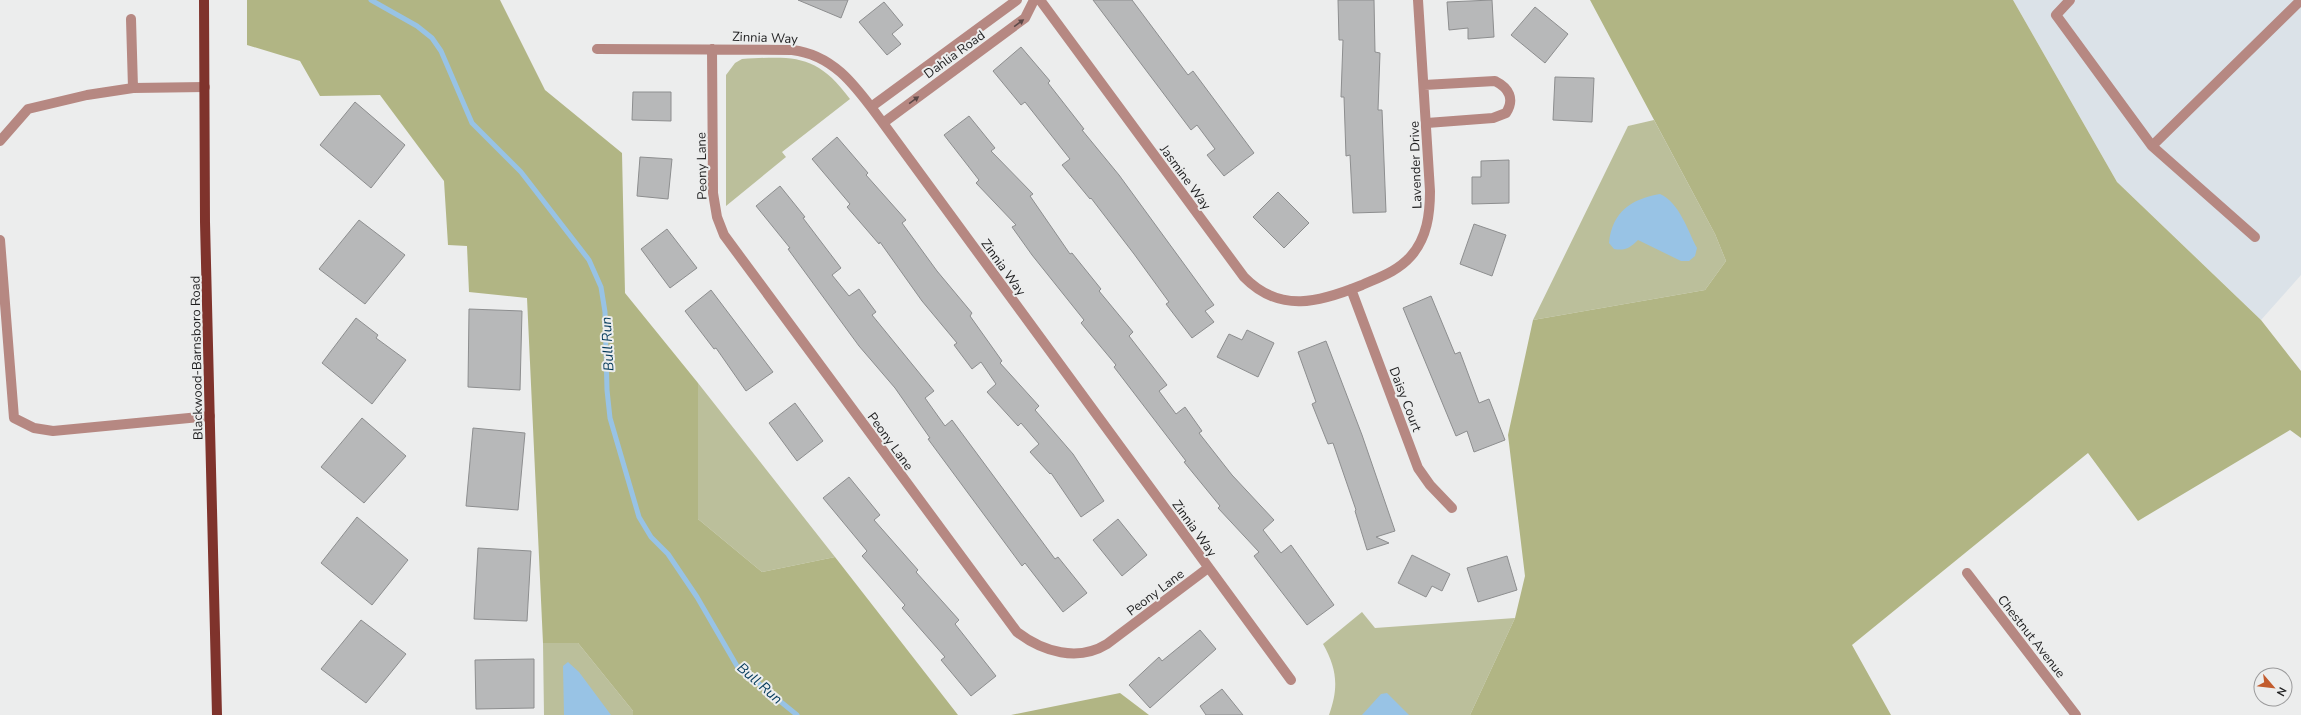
<svg xmlns="http://www.w3.org/2000/svg" width="2301" height="715" viewBox="0 0 2301 715" font-family="'Nunito Sans',sans-serif">
	<rect width="100%" height="100%" fill="#eceded"/>
	<path fill="#dbe2e8" d="M2013,0H2301V275L2261,320L2117,182Z"/>
	<path fill="#bbbf9b" d="M742,59C795,56 817,54 850,99L782,152L786,157L726,206V75L735,63Z
		M1654,120L1715,234L1726,261L1705,290L1533,320L1628,126Z
		M698,383L835,557L762,572L698,519Z
		M1362,612L1375,628L1515,618L1470,715H1329C1339,687 1337,669 1323,644Z
		M543,643H578L633,711V715H544Z"/>
	<path fill="#b1b584" d="M247,0H500L545,90L622,153L625,293L698,383V519L762,572L835,557L958,715H633V711L578,643H543L527,298L469,292L467,246L448,245L444,181L380,95L320,96L300,61L247,45Z
		M1590,0H2013L2117,182L2261,320L2301,371V438L2290,430L2138,521L2088,453L1852,645L1891,715H1470L1515,618L1525,576L1508,435L1533,320L1705,290L1726,261L1715,234Z
		M1120,693L1149,715H1011Z"/>
	<path fill="#98c3e5" d="M1660,194C1679,202 1688,231 1697,248L1695,256L1689,261H1681L1638,240C1630,248 1625,251 1614,249L1609,243C1612,212 1631,199 1660,194Z
		M568,662L579,672L611,715H564L563,666Z
		M1387,693L1409,715H1362L1381,694Z"/>
	<g fill="none" stroke-linecap="round" stroke-linejoin="round">
		<path stroke="#98c3e5" stroke-width="5" d="M371,0L417,26L432,38L441,51L472,123L521,172L589,260L601,287L605,312L607,390L610,418L639,517L651,537L668,554L697,597L737,666L797,715"/>
	</g>
	<path fill="#b7b8b9" stroke="#8d8e8f" d="M798,0H848L841,18Z
		M1093,0H1132L1188,75L1193,71L1254,153L1224,176L1207,155L1215,149L1197,125L1191,130Z
		M1338,0H1374L1375,52L1380,53L1378,110H1382L1386,212L1353,213L1350,155L1346,156L1344,97H1341L1343,40H1339Z
		M1492,0L1494,37L1468,39V28L1449,30L1447,2Z
		M884,2L903,25L892,34L901,44L887,55L859,22Z
		M1535,7L1568,34L1545,63L1511,35Z
		M1021,47L1050,81L1048,83L1084,129L1082,130L1119,175L1214,305L1205,311L1214,322L1192,338L1166,304L1169,302L1134,254L1091,198L1090,199L1062,165L1070,159L1025,102L1021,105L993,71Z
		M1555,77L1594,78L1592,122L1553,120Z
		M633,92H671V121L632,120Z
		M355,102L405,145L371,188L320,145Z
		M969,116L995,148L991,151L1033,194L1030,196L1070,254L1072,253L1101,289L1099,291L1133,332L1129,336L1167,385L1159,391L1176,414L1185,407L1202,431L1199,433L1232,475L1274,520L1263,530L1281,553L1291,545L1334,605L1307,625L1254,556L1259,552L1218,508L1220,506L1184,462L1186,461L1114,367L1116,365L1081,323L1084,320L1032,255L1012,227L1016,225L976,183L979,180L944,135Z
		M837,137L868,173L866,175L906,220L902,223L937,271L972,313L970,316L1002,361L1000,363L1039,406L1035,410L1073,454L1104,501L1081,517L1051,473L1050,474L1030,452L1039,444L1021,423L1018,426L987,392L996,384L981,362L972,369L954,345L957,343L922,301L880,242L879,244L847,207L850,204L812,159Z
		M640,157L672,159L668,199L637,196Z
		M1509,160V203L1472,204V177H1481V161Z
		M780,186L805,217L803,218L841,268L832,275L849,296L859,289L876,312L872,315L934,391L925,398L945,426L952,420L1055,559L1058,557L1087,593L1063,612L1025,563L1022,566L928,439L930,438L895,388L859,346L788,249L790,248L756,206Z
		M1278,192L1309,223L1284,248L1253,217Z
		M359,220L405,255L365,304L319,269Z
		M1474,224L1506,235L1492,276L1460,264Z
		M667,229L697,268L670,288L641,249Z
		M711,290L773,372L746,391L716,348L714,349L685,311Z
		M1431,296L1455,354L1460,352L1479,403L1489,399L1505,440L1474,452L1467,431L1456,436L1403,308Z
		M469,309L522,311L520,390L468,387Z
		M356,318L378,335L376,338L406,360L372,404L322,363Z
		M1247,330L1274,343L1258,377L1217,357L1229,334L1242,340Z
		M1326,341L1362,435L1395,531L1376,537L1389,543L1367,550L1355,511L1356,510L1333,443L1328,444L1312,404L1316,402L1298,352Z
		M795,403L823,441L797,461L769,423Z
		M362,418L406,456L364,503L321,467Z
		M473,428L525,433L518,510L466,506Z
		M849,477L880,515L874,520L918,570L916,572L959,620L955,624L996,676L971,696L941,660L945,657L902,608L905,605L862,556L867,551L823,498Z
		M357,517L408,560L372,605L321,563Z
		M1118,519L1147,555L1122,576L1093,540Z
		M478,548L531,551L527,621L474,619Z
		M1412,555L1450,574L1442,591L1432,586L1426,597L1398,583Z
		M1507,556L1517,590L1478,602L1467,568Z
		M361,620L406,654L366,703L321,669Z
		M1200,630L1216,649L1150,708L1129,685L1159,657L1162,661Z
		M534,659V708L476,709L475,660Z
		M1222,689L1243,715H1206L1200,706Z"/>
	<g fill="none" stroke-linecap="round" stroke-linejoin="round">
		<path stroke="#b68882" stroke-width="10" d="M1040,0L1244,277C1280,314 1320,302 1362,285C1380,277 1398,271 1411,256C1427,238 1430,214 1430,191L1418,0
			M2070,0L2056,15L2152,146
			M131,19L133,88L205,87
			M597,49L792,50C836,55 858,90 883,123L1291,680
			M712,49L713,193L717,217L724,235L1017,632C1043,652 1078,662 1107,644L1208,568
			M1424,85L1495,81C1509,88 1515,99 1506,113L1493,118L1427,123
			M871,107L1017,0
			M883,123L1025,18L1034,0
			M0,141L28,109L87,95L133,88
			M2255,237L2152,146L2301,0
			M0,240L14,418L34,428L53,431L210,416
			M1351,289L1418,468L1430,485L1452,508
			M1967,573L2076,715"/>
		<path stroke="#7f332c" stroke-width="10" d="M204,0L205,222L217,715"/>
	</g>
	<defs><path id="oneway-solid" d="M-6-.8H1V-3.2L6.5 0L1 3.2V.8H-6Z"/></defs>
	<g fill="#5b4847">
		<use href="#oneway-solid" transform="translate(1019 23) rotate(-36)"/>
		<use href="#oneway-solid" transform="translate(914 100) rotate(-36)"/>
	</g>
	<g text-anchor="middle" stroke-width="4" stroke-linejoin="round" paint-order="stroke">
		<g font-size="13" fill="#1e1e1f" stroke="#eceded">
			<text transform="translate(765 37) rotate(2)" y="5">Zinnia Way</text>
			<text transform="translate(954 54) rotate(-36)" y="5">Dahlia Road</text>
			<text transform="translate(1415 165) rotate(-92)" y="5">Lavender Drive</text>
			<text transform="translate(701 166) rotate(-91)" y="5">Peony Lane</text>
			<text transform="translate(1186 177) rotate(54)" y="5">Jasmine Way</text>
			<text transform="translate(1004 267) rotate(54)" y="5">Zinnia Way</text>
			<text transform="translate(196 358) rotate(-91)" y="5">Blackwood-Barnsboro Road</text>
			<text transform="translate(1406 399) rotate(69)" y="5">Daisy Court</text>
			<text transform="translate(891 441) rotate(54)" y="5">Peony Lane</text>
			<text transform="translate(1195 528) rotate(54)" y="5">Zinnia Way</text>
			<text transform="translate(1155 592) rotate(-37)" y="5">Peony Lane</text>
			<text transform="translate(2032 636) rotate(52)" y="5">Chestnut Avenue</text>
		</g>
		<g font-size="14" font-style="italic" fill="#043a5b" stroke="#eceded">
			<text transform="translate(607 344) rotate(-93)" y="5">Bull Run</text>
			<text transform="translate(760 683) rotate(41)" y="5">Bull Run</text>
		</g>
	</g>
	<g transform="translate(2273 687) rotate(118)"><circle r="19" fill="#eceded" stroke="#9a9a9b"/>
	<path d="M0-3L7 15L0 10L-7 15Z" fill="#c25c2e"/>
	<text y="-6" font-size="11" font-weight="bold" text-anchor="middle" fill="#1e1e1f">N</text>
	</g>
</svg>
